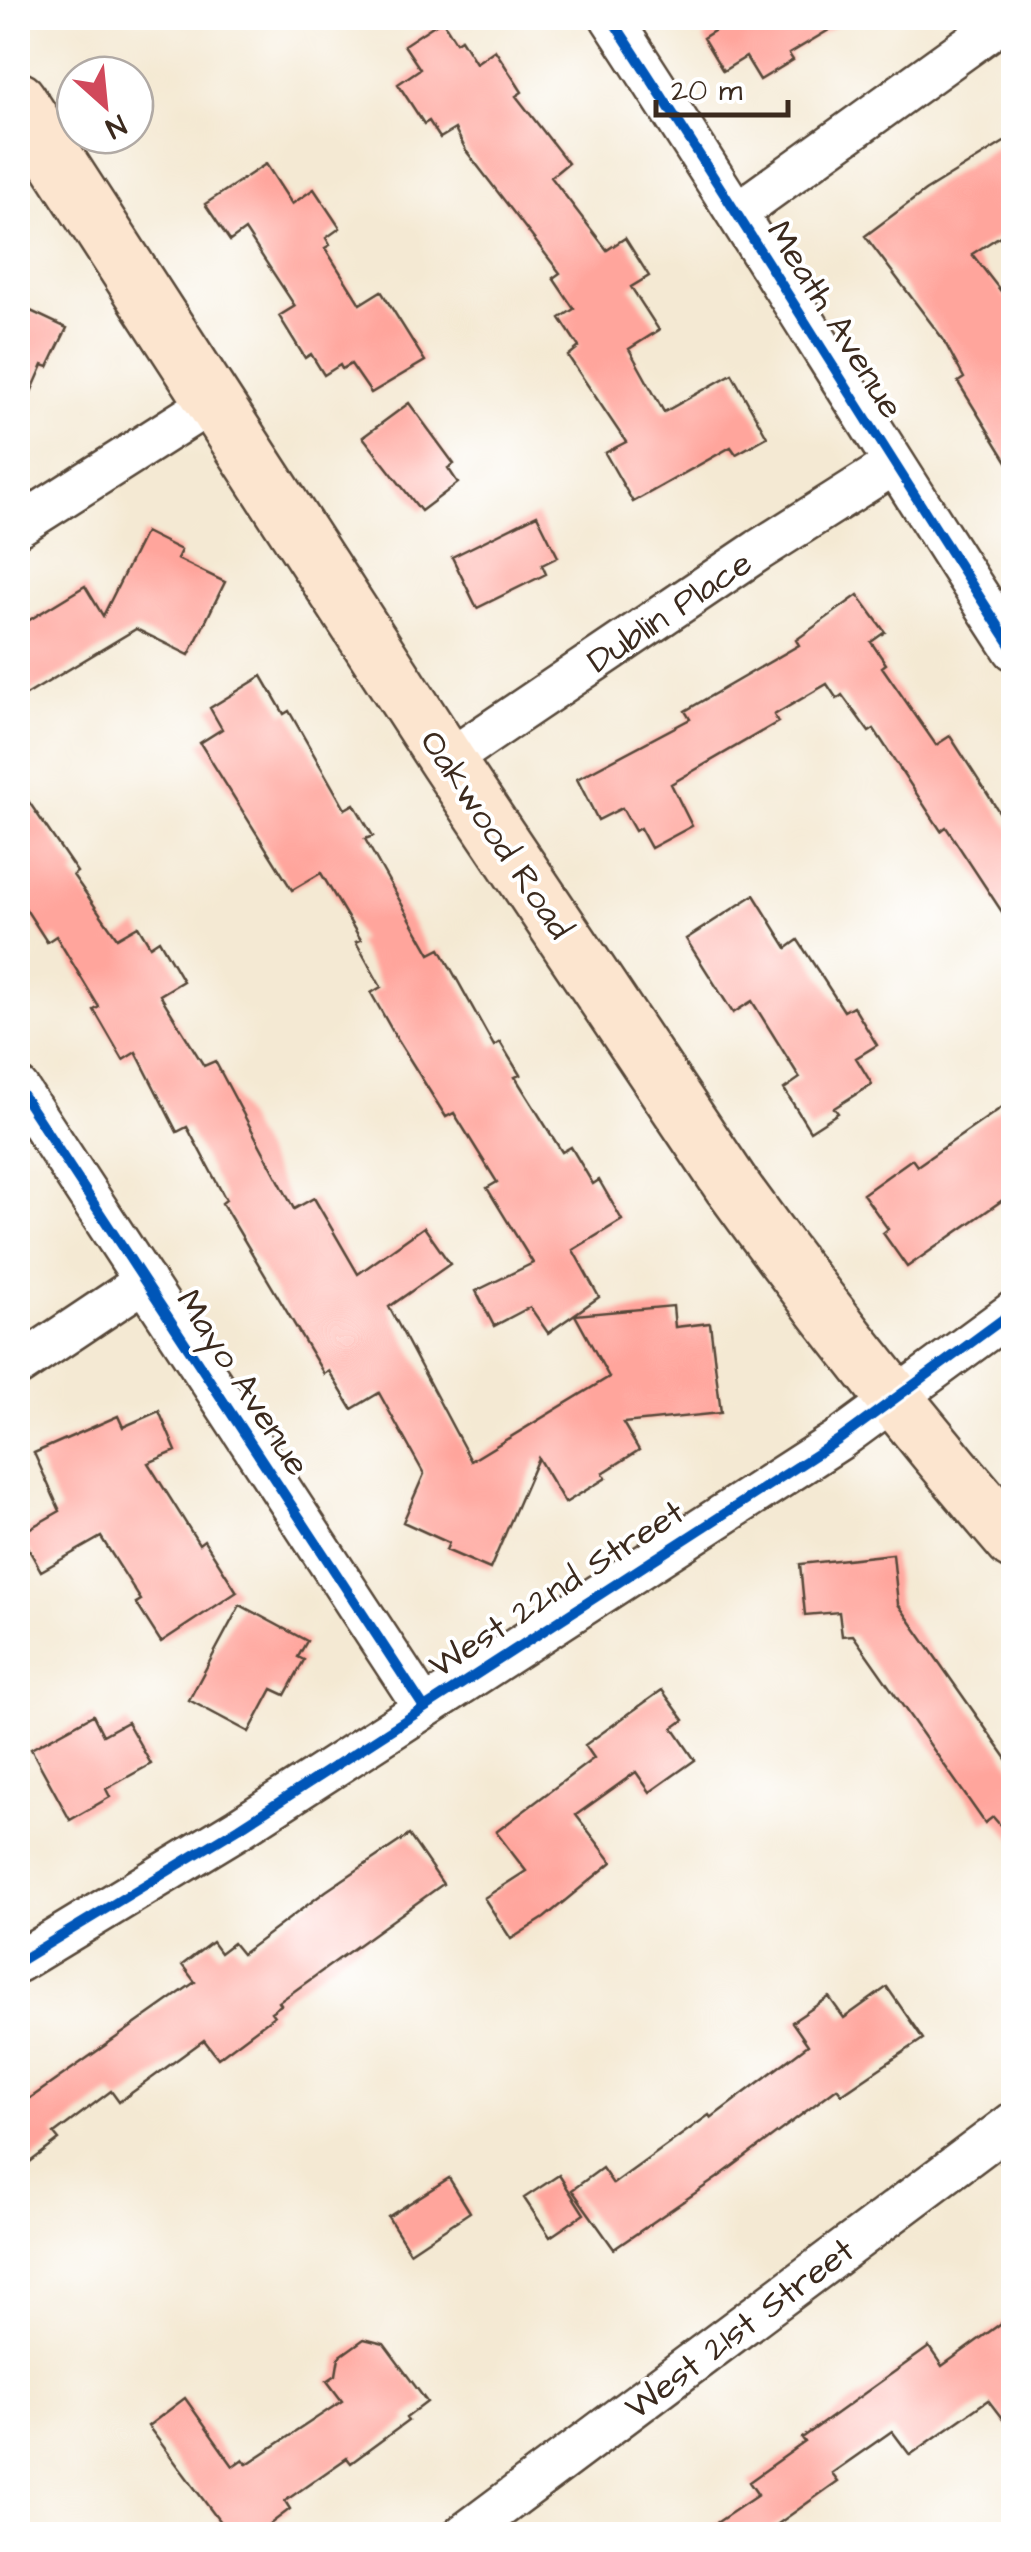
<svg xmlns="http://www.w3.org/2000/svg" width="1031" height="2552" viewBox="0 0 1031 2552" font-family="'Architects Daughter',sans-serif">
	<rect width="100%" height="100%" fill="#fff"/>
	<filter id="ink" filterUnits="userSpaceOnUse"><feTurbulence type="fractalNoise" baseFrequency=".01" numOctaves="2"/><feDisplacementMap in="SourceGraphic" scale="20" xChannelSelector="R" yChannelSelector="G"/><feConvolveMatrix kernelMatrix="1 2 1 2 8 2 1 2 1" color-interpolation-filters="sRGB"/></filter>
	<filter id="wash" filterUnits="userSpaceOnUse"><feTurbulence type="fractalNoise" baseFrequency=".0048" numOctaves="4" result="noise"/><feDisplacementMap in="SourceGraphic" scale="40" xChannelSelector="R" yChannelSelector="G"/><feGaussianBlur stdDeviation="2.25" result="paint"/><feColorMatrix in="noise" values="0 0 0 0 0 0 0 0 0 0 0 0 0 0 0 0 0 1.4 0 .05"/><feComposite in="paint" operator="in"/></filter>
	<g filter="url(#wash)">
		<rect width="100%" height="100%" fill="#f4e9d3"/>
		<g id="blocks">
			<path fill="#ffa59c" d="M710,18H849L789,54L793,60L760,80L746,57L723,71L703,38L717,29Z
				M442,20L456,42L461,39L476,63L495,50L522,92L516,96L568,163L551,177L607,250L625,238L649,276L631,287L659,330L629,349L664,412L732,374L767,437L736,454L731,447L633,502L605,453L626,442L568,356L579,347L560,318L574,309L553,278L560,273L467,152L455,129L440,138L429,121L424,124L398,84L420,69L404,45Z
				M1014,136V227L972,254L1014,308V473L958,382L964,378L943,339L865,236L925,191Z
				M266,164L292,204L314,189L340,228L326,238L330,245L325,248L360,304L381,291L425,361L371,393L351,364L342,369L340,365L324,375L311,354L305,358L279,316L295,306L245,230L230,241L205,204Z
				M18,305L67,328L48,367L43,365L18,422Z
				M409,403L454,464L448,468L458,483L421,511L363,437Z
				M537,515L558,557L542,565L546,574L477,608L452,557Z
				M145,532L181,550L177,559L225,582L189,655L136,629L18,700V627L85,586L103,616Z
				M858,595L885,632L871,642L886,664L882,667L936,745L950,736L1014,835V930L946,827L941,831L874,729L869,732L842,695L837,699L827,684L774,715L778,722L671,784L692,826L651,848L640,828L635,831L622,808L598,820L577,779L690,719L685,711L799,645L796,640Z
				M262,676L284,714L289,711L345,809L354,804L373,836L365,839L430,954L440,949L494,1046L500,1042L520,1075L515,1077L562,1152L571,1147L593,1184L599,1180L622,1220L573,1250L599,1297L548,1333L530,1307L494,1326L476,1291L533,1263L487,1188L497,1182L454,1113L446,1117L397,1039L371,993L381,987L356,942L361,940L321,873L292,890L200,743L222,729L210,708Z
				M18,786L77,872L73,875L117,938L138,926L150,946L159,940L183,981L160,995L204,1066L215,1061L294,1209L314,1198L358,1274L424,1227L450,1264L389,1307L471,1461L609,1377L575,1315L673,1306L675,1327L710,1323L721,1413L623,1423L639,1450L603,1473L606,1478L565,1503L538,1458L490,1569L446,1550L449,1543L403,1522L424,1474L379,1393L352,1409L329,1371L324,1374L222,1203L226,1200L187,1127L177,1132L136,1052L123,1060L94,1010L99,1007L56,936L47,942L18,897Z
				M754,895L787,948L798,940L844,1011L853,1006L877,1045L856,1058L872,1084L834,1108L838,1113L810,1131L784,1089L800,1078L752,1001L733,1013L686,939Z
				M1014,1099V1192L907,1267L883,1233L888,1229L863,1194L912,1159L917,1166Z
				M159,1411L176,1451L148,1463L199,1544L204,1540L237,1592L161,1642L136,1603L141,1600L101,1537L41,1571L20,1534L60,1511L34,1453L118,1416L123,1427Z
				M893,1554L898,1604L1014,1769V1841L993,1817L985,1823L853,1635L842,1636L839,1612L805,1615L800,1564Z
				M240,1605L307,1641L298,1657L304,1660L285,1695L272,1689L249,1732L189,1700Z
				M662,1690L684,1720L673,1728L695,1760L650,1792L636,1772L576,1815L612,1862L544,1918L511,1939L484,1898L526,1871L496,1832L594,1758L585,1745Z
				M93,1715L103,1735L127,1722L151,1764L106,1789L110,1797L70,1820L31,1749Z
				M409,1835L443,1884L279,2002L281,2005L271,2012L274,2016L218,2058L204,2040L119,2102L111,2091L54,2134L59,2140L18,2171V2083L29,2099L195,1982L182,1965L212,1942L220,1953L233,1943L242,1954L326,1891Z
				M887,1987L923,2039L842,2094L837,2088L717,2178L614,2249L572,2190L602,2168L613,2184L709,2115L711,2118L808,2045L792,2022L829,1997L844,2018Z
				M559,2175L584,2214L550,2237L524,2198Z
				M449,2178L470,2212L410,2252L388,2217Z
				M1014,2314V2434L988,2400L910,2455L892,2431L832,2473L838,2481L764,2534H700L758,2495L749,2482L805,2442L802,2438L929,2347L942,2366Z
				M364,2339L384,2344L427,2402L406,2418L408,2421L351,2463L347,2458L285,2501L290,2509L257,2534H229L148,2426L185,2398L233,2466L243,2459L247,2464L342,2401L327,2381L336,2375L339,2357Z"/>
		</g>
	</g>
	<g filter="url(#ink)">
		<use href="#blocks" fill-opacity="0" stroke="#574739" stroke-width="2.5"/>
		<g fill="none" stroke-linecap="round" stroke-linejoin="round">
			<defs>
				<path id="street" d="M611,18C748,227 877,440 1014,650
					M738,212L1007,18
					M18,526L214,401
					M447,761L759,550L893,465
					M18,1088L423,1706
					M18,1366L145,1281
					M18,1962L239,1828L840,1439L1014,1311
					M464,2534L1014,2122"/>
				<path id="secondary" d="M18,100L447,761L732,1186C821,1309 915,1427 1014,1542"/>
			</defs>
			<use href="#street" stroke="#574739" stroke-width="45"/>
			<use href="#secondary" stroke="#574739" stroke-width="60"/>
			<use href="#street" stroke="#fff" stroke-width="40"/>
			<use href="#secondary" stroke="#fce5cf" stroke-width="55"/>
			<defs>
				<path id="cycleway" d="M611,18C748,227 877,440 1014,650
					M18,1088L423,1706
					M18,1962L239,1828L840,1439L1014,1311"/>
			</defs>
			<use href="#cycleway" stroke="#fff" stroke-width="16"/>
			<use href="#cycleway" stroke="#0057b8" stroke-width="10"/>
		</g>
	</g>
	<g text-anchor="middle" stroke-width="8" stroke-linejoin="round" paint-order="stroke">
		<g font-size="35" fill="#3b2a1e" stroke="#fff">
			<text transform="translate(836 319) rotate(58)" y="12">Meath Avenue</text>
			<text transform="translate(669 611) rotate(-34)" y="12">Dublin Place</text>
			<text transform="translate(497 834) rotate(56)" y="12">Oakwood Road</text>
			<text transform="translate(244 1382) rotate(57)" y="12">Mayo Avenue</text>
			<text transform="translate(556 1588) rotate(-33)" y="12">West 22nd Street</text>
			<text transform="translate(739 2328) rotate(-37)" y="12">West 21st Street</text>
		</g>
	</g>
	<rect width="1031" height="2552" fill="none" stroke="#fff" stroke-width="60"/>
	<g transform="translate(105 105) rotate(153)"><circle r="48" fill="#ffffff" stroke="#b1aaa5" stroke-width="2.5"/>
	<path d="M0-8L18 38L0 25L-18 38Z" fill="#d1495b"/>
	<text y="-15" font-size="28" font-weight="bold" text-anchor="middle" fill="#3b2a1e">N</text>
	</g>
	<path d="M656 100v15h132v-15" fill="none" stroke="#3b2a1e" stroke-width="5"/>
	<text x="671" y="100" font-size="30" fill="#3b2a1e" stroke="#ffffff" stroke-width="8" paint-order="stroke">20 m</text>
</svg>
